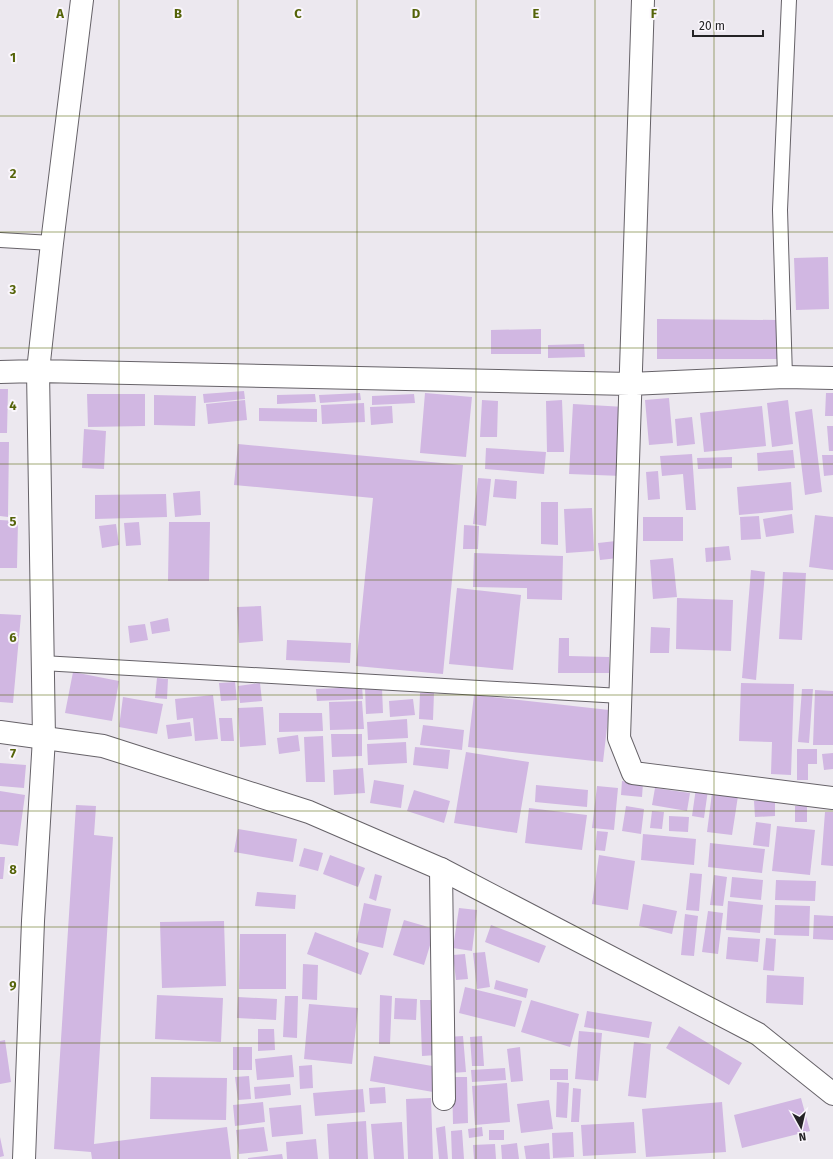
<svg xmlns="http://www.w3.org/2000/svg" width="833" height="1159" viewBox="0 0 833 1159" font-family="'Fira Sans',sans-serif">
	<rect width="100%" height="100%" fill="#ece8ef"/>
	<path fill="#d1b7e2" d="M828,257L829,309L796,310L794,258Z
		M657,319L779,320L778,359H657Z
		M541,329V354H491V330Z
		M584,344L585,357L548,358V345Z
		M0,389H8L7,433H0Z
		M244,391L245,399L204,403L203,394Z
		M360,393L361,400L320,403L319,395Z
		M425,393L472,397L466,457L420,453Z
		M826,393H833V416H825Z
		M87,394H145V426L88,427Z
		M315,394L316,402L277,404V395Z
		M414,394L415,403L372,405V396Z
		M154,395L196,396L195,426L154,425Z
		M669,398L673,443L649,445L645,400Z
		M245,400L247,420L208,424L206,404Z
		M482,400L498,401L497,437H480Z
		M562,400L564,452H547L546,401Z
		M788,400L793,444L772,447L767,403Z
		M364,403L365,422L322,424L321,405Z
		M573,404L625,407L622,476L569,474Z
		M392,406L393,423L371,425L370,407Z
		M762,406L766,446L704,452L700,413Z
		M259,408L317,409V422L259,421Z
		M812,409L822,492L805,495L795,412Z
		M692,417L695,444L677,446L675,419Z
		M827,426H833V451H829Z
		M84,429L106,431L104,469L82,468Z
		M0,442H9L8,517L0,516Z
		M238,444L463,465L443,674L356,666L373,498L234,485Z
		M486,448L546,452L544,474L485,469Z
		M793,450L795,468L758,471L757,453Z
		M692,454L696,510H686L683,474L662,476L660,456Z
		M822,455H833V475L824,476Z
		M732,457V468L698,469L697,458Z
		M658,471L660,499L648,500L646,472Z
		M478,478L491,479L486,526L473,524Z
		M495,479L517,481L516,499L493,497Z
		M791,482L793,510L739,515L737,487Z
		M200,491L201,515L175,517L173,493Z
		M166,494L167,517L95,519V495Z
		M541,502H558V545L541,544Z
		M592,508L594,551L566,553L564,509Z
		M792,514L794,533L766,537L763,519Z
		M815,515L833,517V570L809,567Z
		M759,516L761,539L741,540L740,517Z
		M643,517H683V541H643Z
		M0,520L18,521L17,568H0Z
		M139,522L141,545L126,546L124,523Z
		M169,522H210L209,581H168Z
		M116,524L119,545L102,548L99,526Z
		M464,525L479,526L478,549H463Z
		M616,541L618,558L600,560L598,543Z
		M729,546L731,560L706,562L705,548Z
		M474,553L563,556L562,600L527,599V588L473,587Z
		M673,558L677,597L653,599L650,560Z
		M751,570L765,572L756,680L742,678Z
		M783,572L806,573L802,640L779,639Z
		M457,588L521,595L513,670L449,664Z
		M677,598L733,600L731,651L676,649Z
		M261,606L263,641L239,643L237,607Z
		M0,614L21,615L13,703L0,702Z
		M168,618L170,631L152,634L150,622Z
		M145,624L148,640L130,643L128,626Z
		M651,627L670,628L669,653H650Z
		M559,638H569V656L609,657V673H558Z
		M287,640L351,643L350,663L286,660Z
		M73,672L119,681L112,721L65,713Z
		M157,678L168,679L167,699L155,698Z
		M235,682L237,700L221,701L219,683Z
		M260,683L262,701L240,703L238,686Z
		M741,683L794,684L791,775L771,774L772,742L739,741Z
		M362,687L363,699L317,701L316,689Z
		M365,688H382L383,713L366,714Z
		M802,689H813L809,743L798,742Z
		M815,690L833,691V745H813Z
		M420,693H434L433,720L419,719Z
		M213,695L218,739L195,741L193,718L177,720L175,699Z
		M474,695L609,710L603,762L468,747Z
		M123,697L163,704L157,734L119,727Z
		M413,699L415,715L390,717L389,701Z
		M362,701L364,729L330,730L329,702Z
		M263,707L266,745L240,747L238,708Z
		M279,713H322L323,731L279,732Z
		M219,718H232L234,741H221Z
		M407,719L408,738L368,740L367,722Z
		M190,722L192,736L168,739L166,725Z
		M423,725L464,730L462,750L420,745Z
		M331,734H362V756L332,757Z
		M298,735L300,751L279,754L277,738Z
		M323,736L325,782H306L304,737Z
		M406,742L407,763L368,765L367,744Z
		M415,747L450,750L448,769L413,765Z
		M797,749H817V764H808V780H797Z
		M466,752L529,762L517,833L454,823Z
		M833,753V769L824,770L822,754Z
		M0,763L26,765L24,788L0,786Z
		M363,768L365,793L334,795L333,770Z
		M374,780L404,785L401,808L370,803Z
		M622,781L643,783L642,797L621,795Z
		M536,785L588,790L587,807L535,802Z
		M597,786L618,788L614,830L592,828Z
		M655,788L690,793L687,811L652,805Z
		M696,788L708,790L704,818L692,816Z
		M414,790L450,801L444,823L407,811Z
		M0,791L25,795L18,846L0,844Z
		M712,793L738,796L732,835L707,832Z
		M775,800V816L755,817L754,801Z
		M76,805L96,806L94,835L113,837L94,1144L227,1127L231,1159H92L91,1152L54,1149Z
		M626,806L644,809L641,834L622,831Z
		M795,806H807V822H795Z
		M529,808L587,815L582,850L525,843Z
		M652,811L664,812L662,829L650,828Z
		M825,812H833V866L821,865Z
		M669,816L689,817L688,832L669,831Z
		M756,822L771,824L769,847L753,845Z
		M777,826L815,830L810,875L772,871Z
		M238,829L297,839L293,862L234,852Z
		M597,831L608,832L605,851L595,850Z
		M643,834L696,839L694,865L641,860Z
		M710,843L765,849L762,873L708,867Z
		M304,848L323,853L318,871L299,866Z
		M330,855L365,868L358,887L323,874Z
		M599,855L635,861L628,910L592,904Z
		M0,857H5L3,879H0Z
		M690,873L702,874L699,911L686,910Z
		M375,874L382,876L376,901L369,898Z
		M714,875L727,877L723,906L710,905Z
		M732,877L763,880L761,900L730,897Z
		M776,880L816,881L815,901L775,900Z
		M257,892L296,895L295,909L255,906Z
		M728,901L763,905L760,933L726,930Z
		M364,903L391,909L383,948L356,942Z
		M643,904L677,911L672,934L639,926Z
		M775,905L810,906L809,936L774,935Z
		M459,908L477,910L472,951L453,948Z
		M708,911L723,913L718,954L702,952Z
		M685,914L698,916L694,956L681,955Z
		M814,915L833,916V940L813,939Z
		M404,920L435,929L424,965L393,955Z
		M224,921L226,986L162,988L160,922Z
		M491,925L546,946L539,963L485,942Z
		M315,932L369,953L361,975L307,954Z
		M240,934H286V989H239Z
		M728,937L760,939L758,962L726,959Z
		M766,938L776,939L774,971L763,970Z
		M485,952L490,987L477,989L473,953Z
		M465,954L468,979L456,980L453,955Z
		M303,964L318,965L317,1000L302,999Z
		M767,975L804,977L803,1005L766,1003Z
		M496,980L528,989L526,998L494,989Z
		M465,987L522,1001L515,1027L459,1013Z
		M157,995L223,998L221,1042L155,1039Z
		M380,995L392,996L390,1044H379Z
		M285,996H298L297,1038L283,1037Z
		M238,997L277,999L276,1020L237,1018Z
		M395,998L417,999L416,1020L394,1019Z
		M420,1000H435L437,1055L422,1056Z
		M531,1000L579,1014L570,1047L521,1032Z
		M309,1004L358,1008L352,1064L304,1059Z
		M587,1011L652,1022L649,1038L584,1027Z
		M679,1026L742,1063L729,1085L666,1048Z
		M258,1029H274L275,1050L258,1051Z
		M579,1031L602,1033L598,1081L575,1079Z
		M463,1036L466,1072L450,1073L447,1037Z
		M482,1036L484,1066H472L470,1037Z
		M5,1040L11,1082L0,1084V1041Z
		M634,1042L651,1044L646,1098L628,1096Z
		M233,1047H252V1070H233Z
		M520,1047L523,1081L511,1082L507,1049Z
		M292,1055L294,1077L257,1080L255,1059Z
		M374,1056L438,1067L433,1092L370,1081Z
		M312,1065L313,1088L300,1089L299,1066Z
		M505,1068L506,1080L472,1082L471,1070Z
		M550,1069H568V1080H550Z
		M249,1076L251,1099L238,1100L235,1077Z
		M151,1077L227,1078L226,1120L150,1119Z
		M452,1077H467L468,1123L453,1124Z
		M557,1082L569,1083L567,1118L556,1117Z
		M507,1083L510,1122L475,1125L472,1086Z
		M290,1084L291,1095L255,1099L254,1087Z
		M385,1087L386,1103L370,1104L369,1088Z
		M573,1088L581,1089L579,1122H571Z
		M363,1089L365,1112L315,1116L313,1093Z
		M431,1098L433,1159H408L406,1099Z
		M801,1098L810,1131L742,1148L734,1115Z
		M549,1100L553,1129L521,1133L517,1104Z
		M263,1102L265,1122L235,1126L233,1105Z
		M722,1102L726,1152L646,1157L642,1109Z
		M301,1105L303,1134L272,1137L269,1108Z
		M366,1121L368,1159H329L327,1124Z
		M402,1122L404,1159H374L371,1124Z
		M634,1122L636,1153L583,1156L581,1125Z
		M445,1126L448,1159H439L436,1128Z
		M264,1127L268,1151L239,1154L236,1130Z
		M482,1127L483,1136L469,1138L468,1129Z
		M462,1130L464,1159H452L451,1131Z
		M489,1130H504V1140H489Z
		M573,1132L574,1157L553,1158L552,1133Z
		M0,1137L4,1156L0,1157Z
		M316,1139L318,1159H287L286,1142Z
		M517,1143L519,1159H502L501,1145Z
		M549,1143L550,1159H526L524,1146Z
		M495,1144L496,1159H474L473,1145Z
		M282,1154L283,1159H248V1158Z"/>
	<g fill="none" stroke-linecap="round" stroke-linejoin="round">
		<defs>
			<path id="lane" d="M0,240L52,243
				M785,377L780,210L789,0
				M42,663L621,696"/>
			<path id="street" d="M643,0L619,738L633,773L833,798
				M0,372L38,371L630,384L785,377L833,378
				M441,869L444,1099
				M24,1159L33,921L44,738L38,371L52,243L82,0"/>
			<path id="secondary" d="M0,732L103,746L309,812L441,869L758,1034L833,1094"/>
		</defs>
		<use href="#lane" stroke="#666268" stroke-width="16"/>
		<use href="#street" stroke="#666268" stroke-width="24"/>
		<use href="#secondary" stroke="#666268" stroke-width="24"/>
		<use href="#lane" stroke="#fff" stroke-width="14"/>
		<use href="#street" stroke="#fff" stroke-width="22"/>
		<use href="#secondary" stroke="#fff" stroke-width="22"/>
	</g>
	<path fill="none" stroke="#556409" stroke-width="1" stroke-opacity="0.55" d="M119,0V1159M238,0V1159M357,0V1159M476,0V1159M595,0V1159M714,0V1159M0,116H833M0,232H833M0,348H833M0,464H833M0,580H833M0,695H833M0,811H833M0,927H833M0,1043H833"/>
	<g font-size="13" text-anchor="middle" font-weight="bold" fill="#556409" stroke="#faf6fc" stroke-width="4" stroke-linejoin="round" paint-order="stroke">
		<text x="60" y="18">A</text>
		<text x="178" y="18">B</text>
		<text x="298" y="18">C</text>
		<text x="416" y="18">D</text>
		<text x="536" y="18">E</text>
		<text x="654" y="18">F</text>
		<text x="13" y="62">1</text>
		<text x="13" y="178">2</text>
		<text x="13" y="294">3</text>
		<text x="13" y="410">4</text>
		<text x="13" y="526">5</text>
		<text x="13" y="642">6</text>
		<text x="13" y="758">7</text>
		<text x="13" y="874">8</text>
		<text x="13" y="990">9</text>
	</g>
	<g transform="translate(801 1127) rotate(172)" stroke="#faf6fc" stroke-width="3" paint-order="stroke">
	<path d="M0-3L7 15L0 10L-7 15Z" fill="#242325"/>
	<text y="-6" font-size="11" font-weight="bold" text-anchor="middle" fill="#242325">N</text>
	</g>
	<path d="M693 30v6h70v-6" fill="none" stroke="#242325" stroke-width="2"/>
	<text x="699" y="30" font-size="12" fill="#242325" stroke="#faf6fc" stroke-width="3" paint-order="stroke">20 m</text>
</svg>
